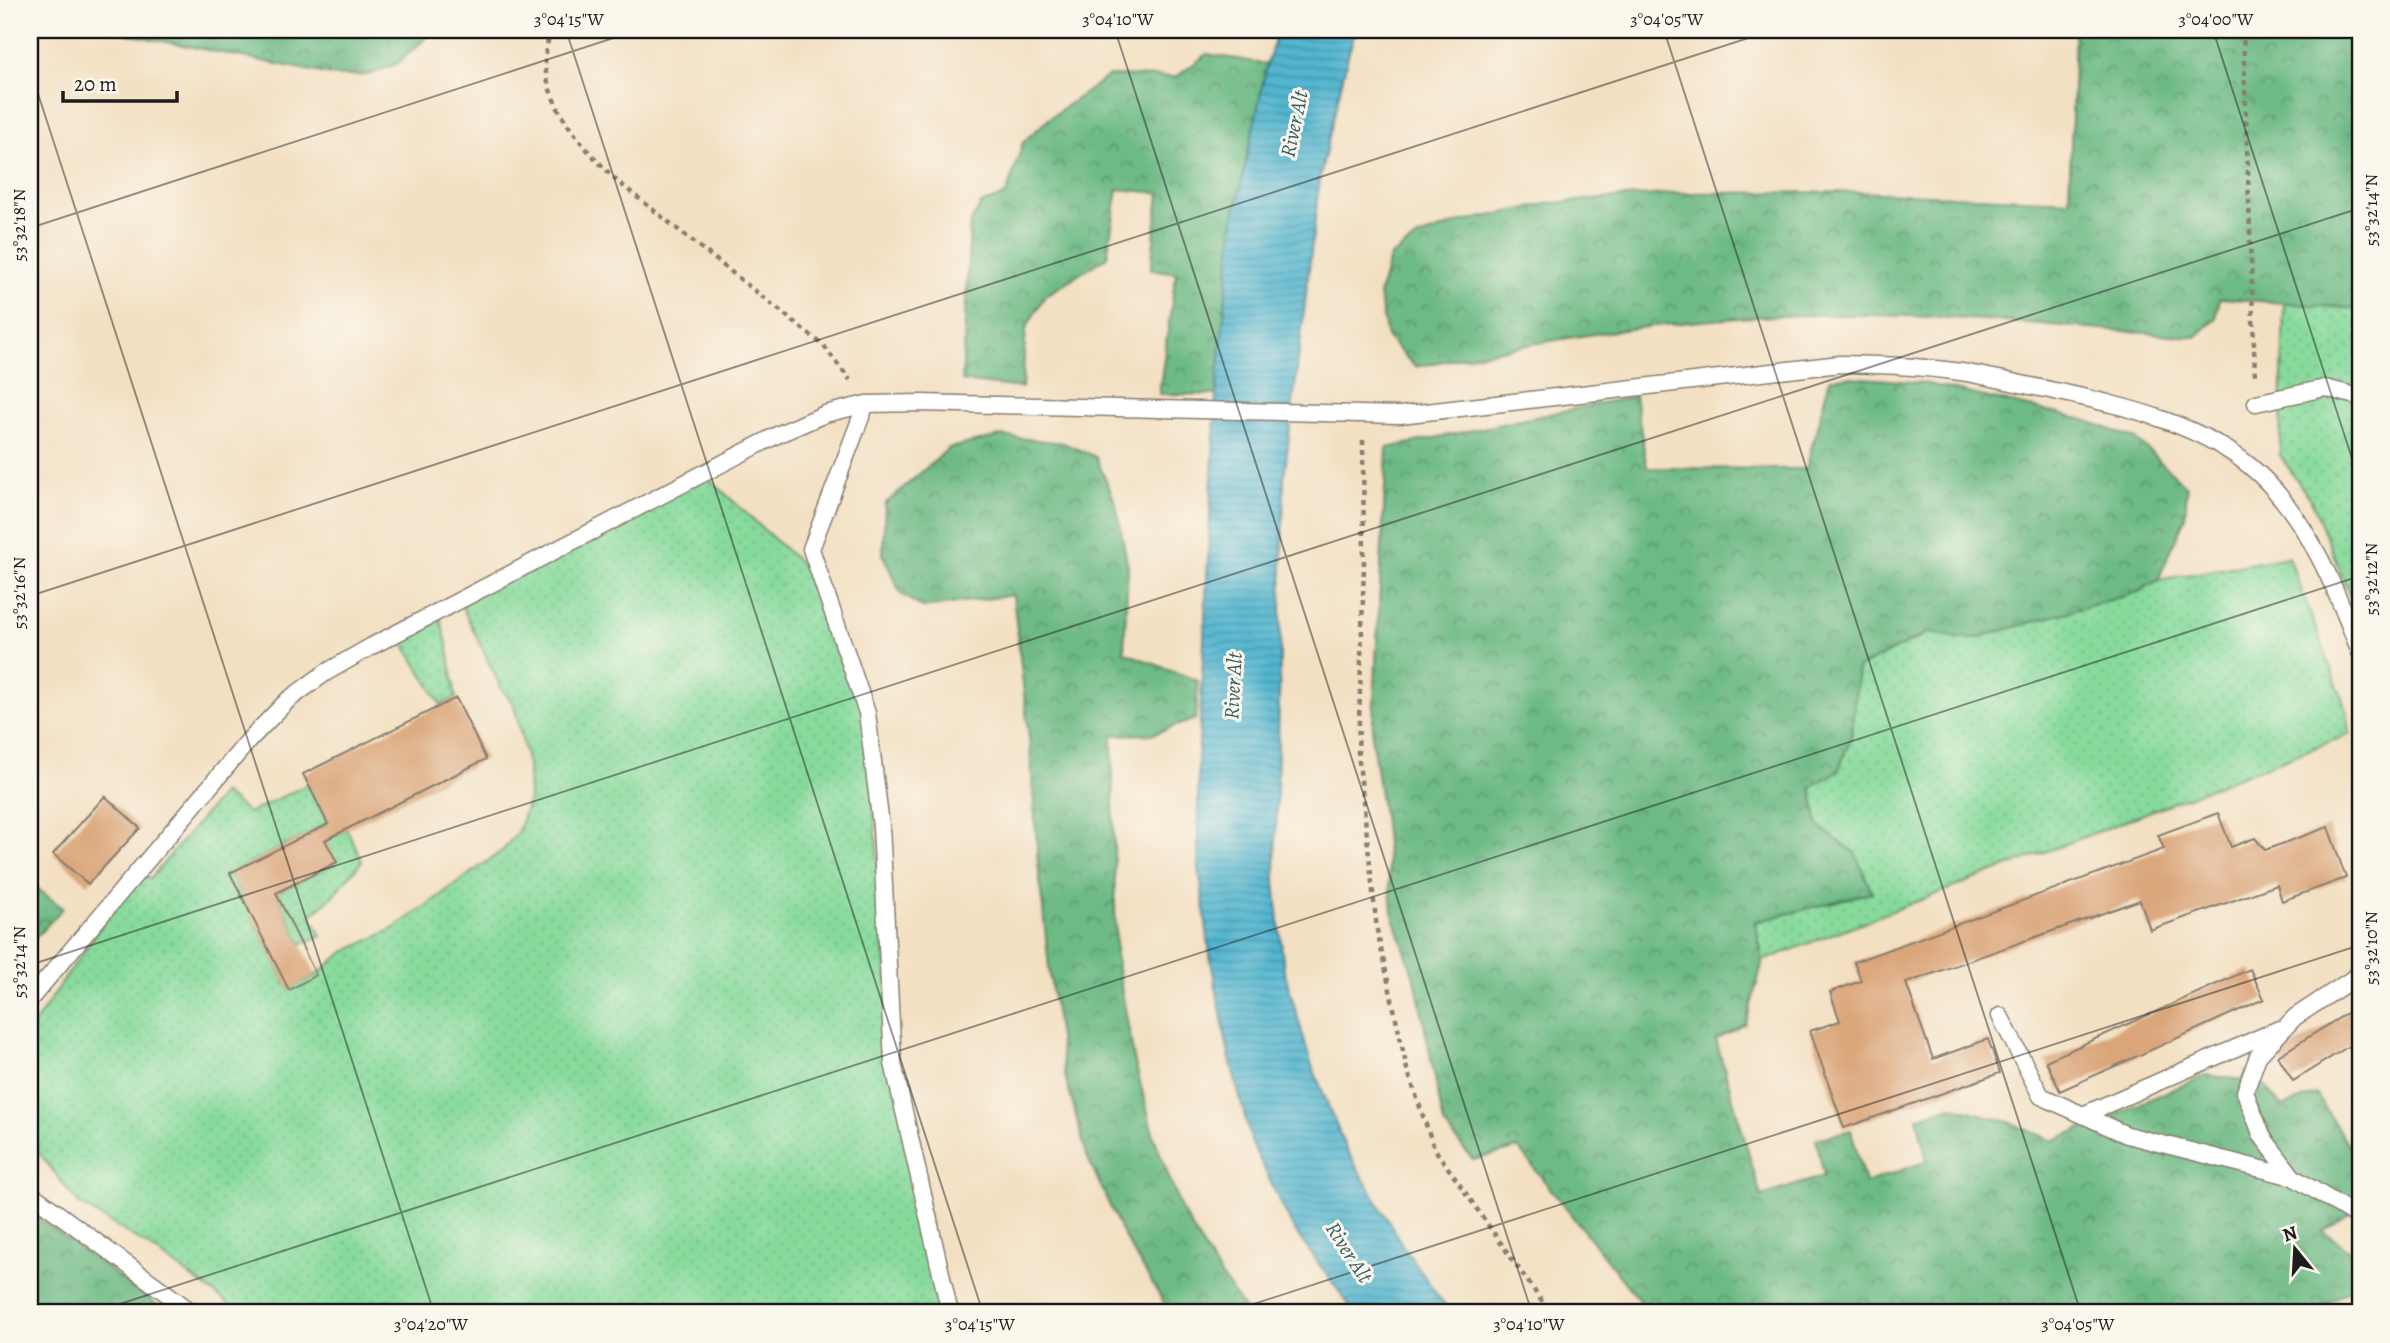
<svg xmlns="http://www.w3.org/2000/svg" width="2390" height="1343" viewBox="0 0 2390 1343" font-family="Alegreya,serif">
	<defs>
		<pattern id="grass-dots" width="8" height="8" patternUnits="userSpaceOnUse" patternTransform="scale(1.75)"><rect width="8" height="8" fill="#87da9c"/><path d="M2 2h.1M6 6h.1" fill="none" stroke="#74ba86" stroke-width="1.8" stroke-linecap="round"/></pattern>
		<pattern id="forest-crowns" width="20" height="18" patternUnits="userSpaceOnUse" patternTransform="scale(1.75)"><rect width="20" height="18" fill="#6dba84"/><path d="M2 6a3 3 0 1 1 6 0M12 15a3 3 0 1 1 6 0" fill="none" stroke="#59966b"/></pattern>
		<pattern id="water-rules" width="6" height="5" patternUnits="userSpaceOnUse" patternTransform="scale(1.75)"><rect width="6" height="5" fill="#52b6d0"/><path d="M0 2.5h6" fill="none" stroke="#4393a8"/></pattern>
	</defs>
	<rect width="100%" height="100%" fill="#fbf7ec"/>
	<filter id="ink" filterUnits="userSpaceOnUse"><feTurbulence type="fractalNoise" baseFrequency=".0143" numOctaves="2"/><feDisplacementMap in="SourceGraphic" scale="14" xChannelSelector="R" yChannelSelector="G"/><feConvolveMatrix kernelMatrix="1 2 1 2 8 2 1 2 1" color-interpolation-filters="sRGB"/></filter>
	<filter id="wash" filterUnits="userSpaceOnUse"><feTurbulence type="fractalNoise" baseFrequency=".00686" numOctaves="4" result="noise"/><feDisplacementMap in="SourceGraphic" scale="28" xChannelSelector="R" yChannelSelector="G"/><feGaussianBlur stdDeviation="1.57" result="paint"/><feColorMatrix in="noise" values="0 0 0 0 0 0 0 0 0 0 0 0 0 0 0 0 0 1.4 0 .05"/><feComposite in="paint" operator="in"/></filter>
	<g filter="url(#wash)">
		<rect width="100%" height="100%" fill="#f3e0c3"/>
		<path fill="url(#grass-dots)" stroke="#527b5c" stroke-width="2" d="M2284,303L2360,309V621L2313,504L2280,455Z
			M703,473L802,565L867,713L893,1063L950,1313H242L147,1245L78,1203L30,1141V1030L139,870L150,879L223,793L249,813L308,784L328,824L230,873L289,989L316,975L344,952L395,928L503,850L518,831L529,799L528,765L514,705L501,688L459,600Z
			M2289,557L2347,711L2350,734L1763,961L1755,922L1872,892L1855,853L1818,826L1811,786L1838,771L1851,737L1858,668L1930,632L1969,640L2138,592L2158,580Z
			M438,611L447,643L456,698L441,705L397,632Z
			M347,829L362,861L331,898L311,915L321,936L301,944L276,893L336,863L325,840Z"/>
		<path fill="url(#forest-crowns)" stroke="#446b50" stroke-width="2" d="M107,30H435L397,64L368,75L337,76Z
			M2075,30H2360V309L2220,298L2216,318L2196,337C2069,327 1942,313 1814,315C1680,317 1546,339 1415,367L1387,337L1379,295L1390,257L1416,238L1461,222L1551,203L1677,193L1858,192L2069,201Z
			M1207,54L1267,64L1234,217L1216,395L1159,394L1176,273L1151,269L1159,193L1118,189L1107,257L1045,296L1026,328L1022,388L962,381L970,224L981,204L1006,195L1023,142L1052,116L1109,76L1176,77Z
			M1853,377L1924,383L2085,420L2136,439L2187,487L2185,518L2158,580L2138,592L1969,640L1929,632L1858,668L1851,737L1838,771L1811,787L1818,826L1855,853L1872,892L1755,922L1763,961L1746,1024L1716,1040L1761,1196L1824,1176L1816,1139L1851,1130L1865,1183L1927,1161L1917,1118L1951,1106L2009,1122L2053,1141L2206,1075L2263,1083L2282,1107L2316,1094L2351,1149L2360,1144V1206L2323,1231L2360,1258V1284L2310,1313H1649L1518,1148L1473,1160L1444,1124L1416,983L1392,912L1384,822L1372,741L1387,448L1635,396L1647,468L1806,469L1830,378Z
			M1001,436L1063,443L1096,457L1116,504L1128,567L1124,652L1198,681L1196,719L1153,734L1112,735L1116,958L1134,1059L1154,1137L1181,1209L1213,1264L1247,1313H1170L1123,1235L1087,1156L1064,1072L1050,977L1038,862L1030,747L1013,595L923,608L901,594L883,555L885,504L949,448Z
			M30,883L63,908L30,944Z
			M30,1212L168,1313H30Z"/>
		<path fill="url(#water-rules)" stroke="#376976" stroke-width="2" d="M1278,30H1356L1348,55L1320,177L1284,479L1275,881L1284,970L1311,1063L1345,1147L1403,1246L1450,1313H1355L1294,1230L1252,1144L1229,1056L1210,955L1198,861V761L1216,395L1234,217L1267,64Z"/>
		<g id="blocks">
			<path fill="#daa579" d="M456,698L486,759L325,840L337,862L276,893L316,975L289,990L230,873L328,824L303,774Z
				M105,796L140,828L88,884L53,854Z
				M2218,813L2231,847L2255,838L2265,850L2328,827L2346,878L2282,901L2277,885L2150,930L2140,900L1906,983L1933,1059L1988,1039L2000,1073L1844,1128L1810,1031L1840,1021L1830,992L1861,981L1854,962L2164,849L2158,835Z
				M2250,969L2264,999L2060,1091L2046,1061Z
				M2360,1005V1039L2293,1081L2278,1056Z"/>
		</g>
	</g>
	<g filter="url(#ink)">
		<use href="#blocks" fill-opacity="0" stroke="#887e70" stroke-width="2"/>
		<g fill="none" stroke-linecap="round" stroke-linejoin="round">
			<defs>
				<path id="service" d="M2256,403L2325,388L2360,397
					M866,404L811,549L867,713L881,826L893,1063L950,1313
					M2360,974L2295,1017L2258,1056L2245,1092L2262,1136L2293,1177L2360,1218
					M30,999L250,739L288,700L325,673L372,646L779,434L825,414L866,404L921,403L1400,415L1840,364C1880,365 1921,366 1961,372C1992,377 2024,385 2055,391C2123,406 2206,424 2259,474C2309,521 2336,589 2360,652
					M2000,1016L2041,1096L2127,1135L2293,1177
					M2083,1115L2279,1029
					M30,1193L193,1313"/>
			</defs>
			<use href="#service" stroke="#887e70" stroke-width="19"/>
			<path stroke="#887e70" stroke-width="4.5" stroke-dasharray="5 5" stroke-linecap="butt" d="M552,30C526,88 580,144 617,181L823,345L850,380
				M2243,30L2255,375
				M1363,440L1364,566L1358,752L1377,930L1407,1069L1434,1148L1550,1313"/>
			<use href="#service" stroke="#fff" stroke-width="16"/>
		</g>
	</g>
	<path fill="none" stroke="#1c1c1c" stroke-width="2" stroke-opacity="0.45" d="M566,30L983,1313M1115,30L1532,1313M1664,30L2081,1313M2213,30L2360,483M30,69L434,1313M30,228L638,30M30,596L1773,30M30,965L2360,208M92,1313L2360,576M1226,1313L2360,945"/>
	<g text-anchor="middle" stroke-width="6" stroke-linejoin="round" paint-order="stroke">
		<g font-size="21" font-style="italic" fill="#325a64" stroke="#fbf7ec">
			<text transform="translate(1294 124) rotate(-78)" y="7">River Alt</text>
			<text transform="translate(1233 686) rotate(-87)" y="7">River Alt</text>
			<text transform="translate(1349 1252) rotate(57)" y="7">River Alt</text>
		</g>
	</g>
	<rect width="2390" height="1343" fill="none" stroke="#fbf7ec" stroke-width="77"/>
	<g transform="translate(2295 1249) rotate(342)" stroke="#fbf7ec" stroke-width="5" paint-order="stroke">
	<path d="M0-5L12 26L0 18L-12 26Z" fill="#1c1c1c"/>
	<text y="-10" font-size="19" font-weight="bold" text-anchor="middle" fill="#1c1c1c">N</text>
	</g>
	<path d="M63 91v10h114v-10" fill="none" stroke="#1c1c1c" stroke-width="3.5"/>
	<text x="74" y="91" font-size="21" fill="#1c1c1c" stroke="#fbf7ec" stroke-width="5" paint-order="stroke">20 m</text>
	<rect x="38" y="38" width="2314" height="1266" fill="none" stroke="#1c1c1c" stroke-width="2.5"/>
	<g font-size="18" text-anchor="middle" fill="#1c1c1c">
		<text x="569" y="25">3°04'15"W</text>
		<text x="1118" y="25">3°04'10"W</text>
		<text x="1667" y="25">3°04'05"W</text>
		<text x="2216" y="25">3°04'00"W</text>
		<text transform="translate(2371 210) rotate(-90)" y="6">53°32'14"N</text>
		<text transform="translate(19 225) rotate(-90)" y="6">53°32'18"N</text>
		<text transform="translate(2371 579) rotate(-90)" y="6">53°32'12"N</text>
		<text transform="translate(19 593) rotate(-90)" y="6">53°32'16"N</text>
		<text transform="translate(2371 948) rotate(-90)" y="6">53°32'10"N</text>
		<text transform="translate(19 962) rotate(-90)" y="6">53°32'14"N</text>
		<text x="431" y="1330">3°04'20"W</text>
		<text x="980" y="1330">3°04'15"W</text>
		<text x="1529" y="1330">3°04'10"W</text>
		<text x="2078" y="1330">3°04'05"W</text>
	</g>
</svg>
